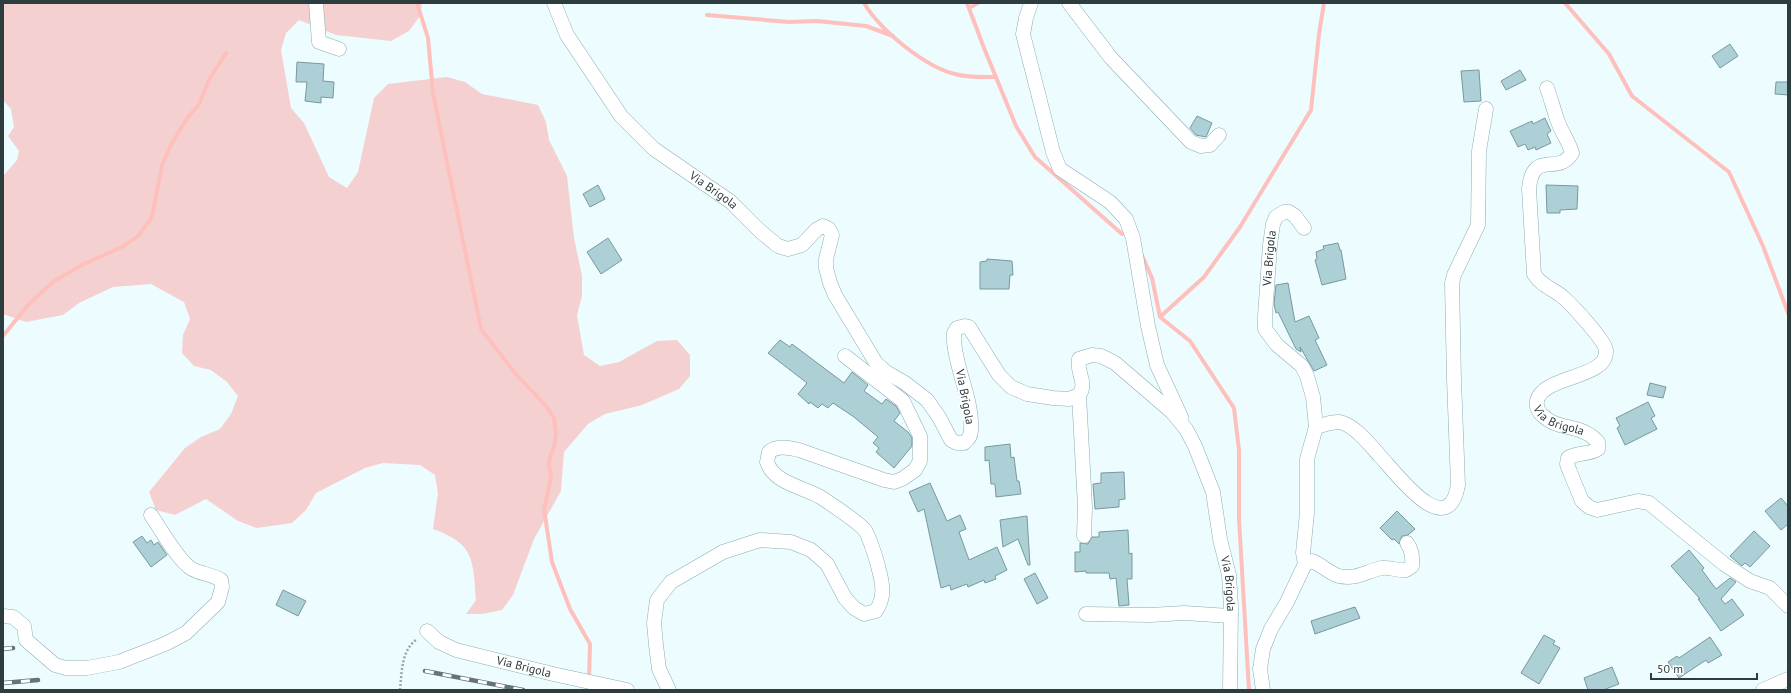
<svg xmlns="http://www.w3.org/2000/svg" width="1791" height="693" viewBox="0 0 1791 693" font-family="'PT Sans',sans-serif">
	<rect width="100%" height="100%" fill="#edfcfe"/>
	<path fill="#f4d1d0" d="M3,3H422L420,16L409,31L391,41L336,35L299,20L286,33L281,50L291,108L304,123L329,177L347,188L358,172L374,98L388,84L447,77L465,82L482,94L538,105L546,122L549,140L567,176L574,238L582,276V296L577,315L584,355L600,366L619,362L657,341L677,340L690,355V376L679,389L642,405L605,414L588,424L564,452L561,491L534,539L513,595L502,610L483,614H466L476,600C473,560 475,544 433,529L438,493L435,475L420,465L383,463L365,468L316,493L306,510L292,523L257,528L238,521L206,499L175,515L156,510L149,492L185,448L201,437L220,429L231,414L238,396L227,382L211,370L194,366L182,353L183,335L190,319L184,302L151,284L113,287L79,303L63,315L26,322L3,314V176L17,160L19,151L8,136L14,127L11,109L3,100Z"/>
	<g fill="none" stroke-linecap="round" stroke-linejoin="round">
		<path stroke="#fec0bd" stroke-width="4" d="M417,3L428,38L433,93L481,329L515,373L546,406L554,418L556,434L554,447L550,456L549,466L551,478L544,509L552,562L570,609L590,644L589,679
			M864,3C880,30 925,67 955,74C968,78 983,77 996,77
			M967,3L984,48L1016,126L1035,157L1122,234
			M1565,3L1609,54L1632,96L1729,172L1763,246L1788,313
			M969,8L978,3
			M707,15L789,22L817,21L866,26L893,36
			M1141,253L1152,278L1160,317L1190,341L1234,408L1239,450V519L1249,690
			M1160,317L1204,277L1240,227L1311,110L1319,34L1324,3
			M3,336L28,305L54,281L84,264L122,247L138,236L152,217L162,165L170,147L186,120L199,104L210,78L226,53"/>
	</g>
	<path fill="#acd0d6" stroke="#76999f" d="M1730,44L1738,56L1720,68L1712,56Z
		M297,62L324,64L323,81L334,82L333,98L321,97V103L305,101L307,82H296Z
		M1479,70L1481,101L1464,102L1461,71Z
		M1520,70L1526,80L1506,90L1501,81Z
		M1776,82H1788V95L1775,94Z
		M1197,116L1212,123L1206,137L1196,135L1190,128Z
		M1545,118L1551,131L1547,134L1551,143L1536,150L1535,147L1528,150L1525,144L1518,147L1510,131L1532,121L1533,124Z
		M598,185L605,199L590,207L583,194Z
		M1546,185L1578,186L1577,209L1560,210V213H1547Z
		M608,238L622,260L601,274L587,252Z
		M1338,243L1340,250H1341L1346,279L1322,285L1315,260L1317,259L1316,252L1324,249L1323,246Z
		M987,259L1012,261L1013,275H1010L1009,289H980V262L987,261Z
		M1288,283L1295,322L1309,316L1319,338L1315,340L1327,365L1314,371L1300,347L1301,352L1296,349L1278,312L1276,313L1274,304L1276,285Z
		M780,340L790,347L792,344L844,383L852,372L868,385L864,391L882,404L886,399L896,406L900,413L894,421L908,432L912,438V446L894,468L876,452L879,448L873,443L878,437L854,417L833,403L828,408L822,404L818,408L810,402L809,404L798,394L807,383L768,353Z
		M1650,383L1666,387L1663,398L1647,395Z
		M1648,402L1655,416L1651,418L1657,429L1625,445L1617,428L1620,426L1616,418Z
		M1010,444L1011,458L1014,457L1017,481H1019L1021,494L996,497L995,484H991L989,460L985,461V447Z
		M1124,472L1125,499L1119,500V507L1095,509L1093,484L1101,483V473Z
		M930,483L947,521L960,515L966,529L959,532L969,560L997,547L1007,570L995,576L996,579L985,583L984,580L968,587L967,584L951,590L950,585L941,588L924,509L918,512L909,492Z
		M1781,498L1788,506V524L1781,530L1765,511Z
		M1397,511L1415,529L1408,535L1402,536L1399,544L1394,539L1392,540L1380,528Z
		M1027,516L1030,565H1028L1018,539L1003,547L1000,520Z
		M1128,530L1129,554L1132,553V579H1127L1129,605L1119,606L1116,578L1110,579L1109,573H1086V571L1075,572V552H1080V543L1088,544L1092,537H1099V532Z
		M1754,531L1770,546L1750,567L1745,563L1742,566L1730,556Z
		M142,536L147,543L151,540L154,545L158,542L167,555L151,567L133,542Z
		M1689,550L1704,568L1702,570L1716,589L1730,578L1736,582L1721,599L1725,604L1732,599L1744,615L1721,631L1698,599H1700L1671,566Z
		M1035,573L1048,598L1037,604L1024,579Z
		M283,590L306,601L298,616L276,605Z
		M1355,607L1360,618L1315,634L1311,621Z
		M1544,635L1555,641L1553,644L1560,648L1539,684L1521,673Z
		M1710,637L1722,655L1708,663L1706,660L1679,678L1668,662L1677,656L1679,658Z
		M1612,667L1619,684L1603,690H1588L1584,678Z"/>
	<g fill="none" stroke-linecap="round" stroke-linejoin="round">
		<defs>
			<g id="minor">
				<path d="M316,3L319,42L339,49"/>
				<path id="s1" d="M554,3L567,35L621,116L654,149L731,202L760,231L778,246L788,249L802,245L816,230L823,226L829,229L832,235L826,259V268L830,283L835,295L876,363L886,372L905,383L927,400L939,417L951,440L957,443H964C968,440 971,436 971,430C973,401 956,370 954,341V333L957,328L965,326L969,327L999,375L1011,387L1027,394L1053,398L1069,399L1079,395C1088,383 1076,373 1079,359L1092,355L1101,356L1115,363L1172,412L1186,429L1195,446L1213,492L1220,539L1229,575L1231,607L1230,690"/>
				<path d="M1031,3L1026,18L1023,34L1053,152L1060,169L1110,202L1126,219L1133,238L1148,326L1157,365L1181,417"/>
				<path d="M1069,3L1111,58L1191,142L1201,146L1210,145L1219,135"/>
				<path id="s2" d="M1547,88C1551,99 1554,111 1558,122C1562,133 1569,142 1572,153C1558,177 1533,148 1529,189L1534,274C1541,286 1554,289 1564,298C1573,306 1605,341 1606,350C1609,379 1542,375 1537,401C1536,406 1538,411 1542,415C1557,429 1572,425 1586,433C1591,435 1595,439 1598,442V449C1589,455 1577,452 1568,458L1567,464L1570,472L1582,501L1589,507L1597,510L1638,501L1649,503L1724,564L1750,581L1770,588L1788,606"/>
				<path d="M1079,395L1085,507L1084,536"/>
				<path d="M1316,427C1324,425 1335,420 1343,423C1357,428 1370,445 1380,456C1396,473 1448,544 1458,485L1454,379L1452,283L1454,275L1478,225L1479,151L1486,109"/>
				<path d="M1305,564L1312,561C1322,565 1329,573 1339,576C1357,580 1366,571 1382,568C1390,567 1398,571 1406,570L1412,566C1413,557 1412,550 1407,543"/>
				<path d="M1086,614L1150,615L1184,613L1230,616"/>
				<path d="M3,616L13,617L24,626L26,640L55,665L66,668H87L119,662L165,644L186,633L218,602L222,587L221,580C211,574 201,574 192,569C179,562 160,528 151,515"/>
				<path id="s3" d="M427,631L439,642L456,650L553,674L627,690"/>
				<path d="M669,690L659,669L656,645L654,623L657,600L671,582L723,552L760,540L791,542L811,550L827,564L845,598L854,608L864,614L876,611C885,597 883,585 879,570C877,561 869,535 864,529C857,522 831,504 822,498C805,487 774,484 767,462L769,452C778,445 789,448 799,450L884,480L894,482L902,479L915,470L920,461V436L903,401L845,356"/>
				<path id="s4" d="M1263,690L1260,669L1263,649L1271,629L1287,602L1305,564L1303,553L1307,513V459L1316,427L1313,397L1307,376L1302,366L1277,345L1265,329V316L1270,245L1273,224L1276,217L1284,212H1289L1295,216L1304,228"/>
				<path d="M1763,690L1788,679"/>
			</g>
		</defs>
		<use href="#minor" stroke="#8aadb3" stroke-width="15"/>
		<path stroke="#97a6a9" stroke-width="2.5" stroke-dasharray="2 2" stroke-linecap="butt" d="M400,690C402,671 401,651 417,639"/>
		<use href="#minor" stroke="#fff" stroke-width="14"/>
		<defs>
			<path id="rail" d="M3,649L13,648
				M425,671L523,690
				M3,683L38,680"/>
		</defs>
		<use href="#rail" stroke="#657477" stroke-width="4.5"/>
		<use href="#rail" stroke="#fff" stroke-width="3" stroke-dasharray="9" stroke-linecap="butt"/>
	</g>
	<g text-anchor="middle" stroke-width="4" stroke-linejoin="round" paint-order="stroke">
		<g font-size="12" fill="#2d3c3f" stroke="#fff">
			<text dy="4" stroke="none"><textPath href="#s1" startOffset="251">Via Brigola</textPath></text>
			<text dy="4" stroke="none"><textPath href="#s4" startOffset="462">Via Brigola</textPath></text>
			<text transform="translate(965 397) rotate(79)" y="4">Via Brigola</text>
			<text dy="4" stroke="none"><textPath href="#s2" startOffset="448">Via Brigola</textPath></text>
			<text dy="4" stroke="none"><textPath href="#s1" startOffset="1280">Via Brigola</textPath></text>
			<text dy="4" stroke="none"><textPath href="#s3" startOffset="105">Via Brigola</textPath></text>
		</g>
	</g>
	<rect width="1791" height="693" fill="none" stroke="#2d3c3f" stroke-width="8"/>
	<path d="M1651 673v6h106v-6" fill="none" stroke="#2d3c3f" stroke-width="2"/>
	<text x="1657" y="673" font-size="12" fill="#2d3c3f" stroke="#ffffff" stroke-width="3" paint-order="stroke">50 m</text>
</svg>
